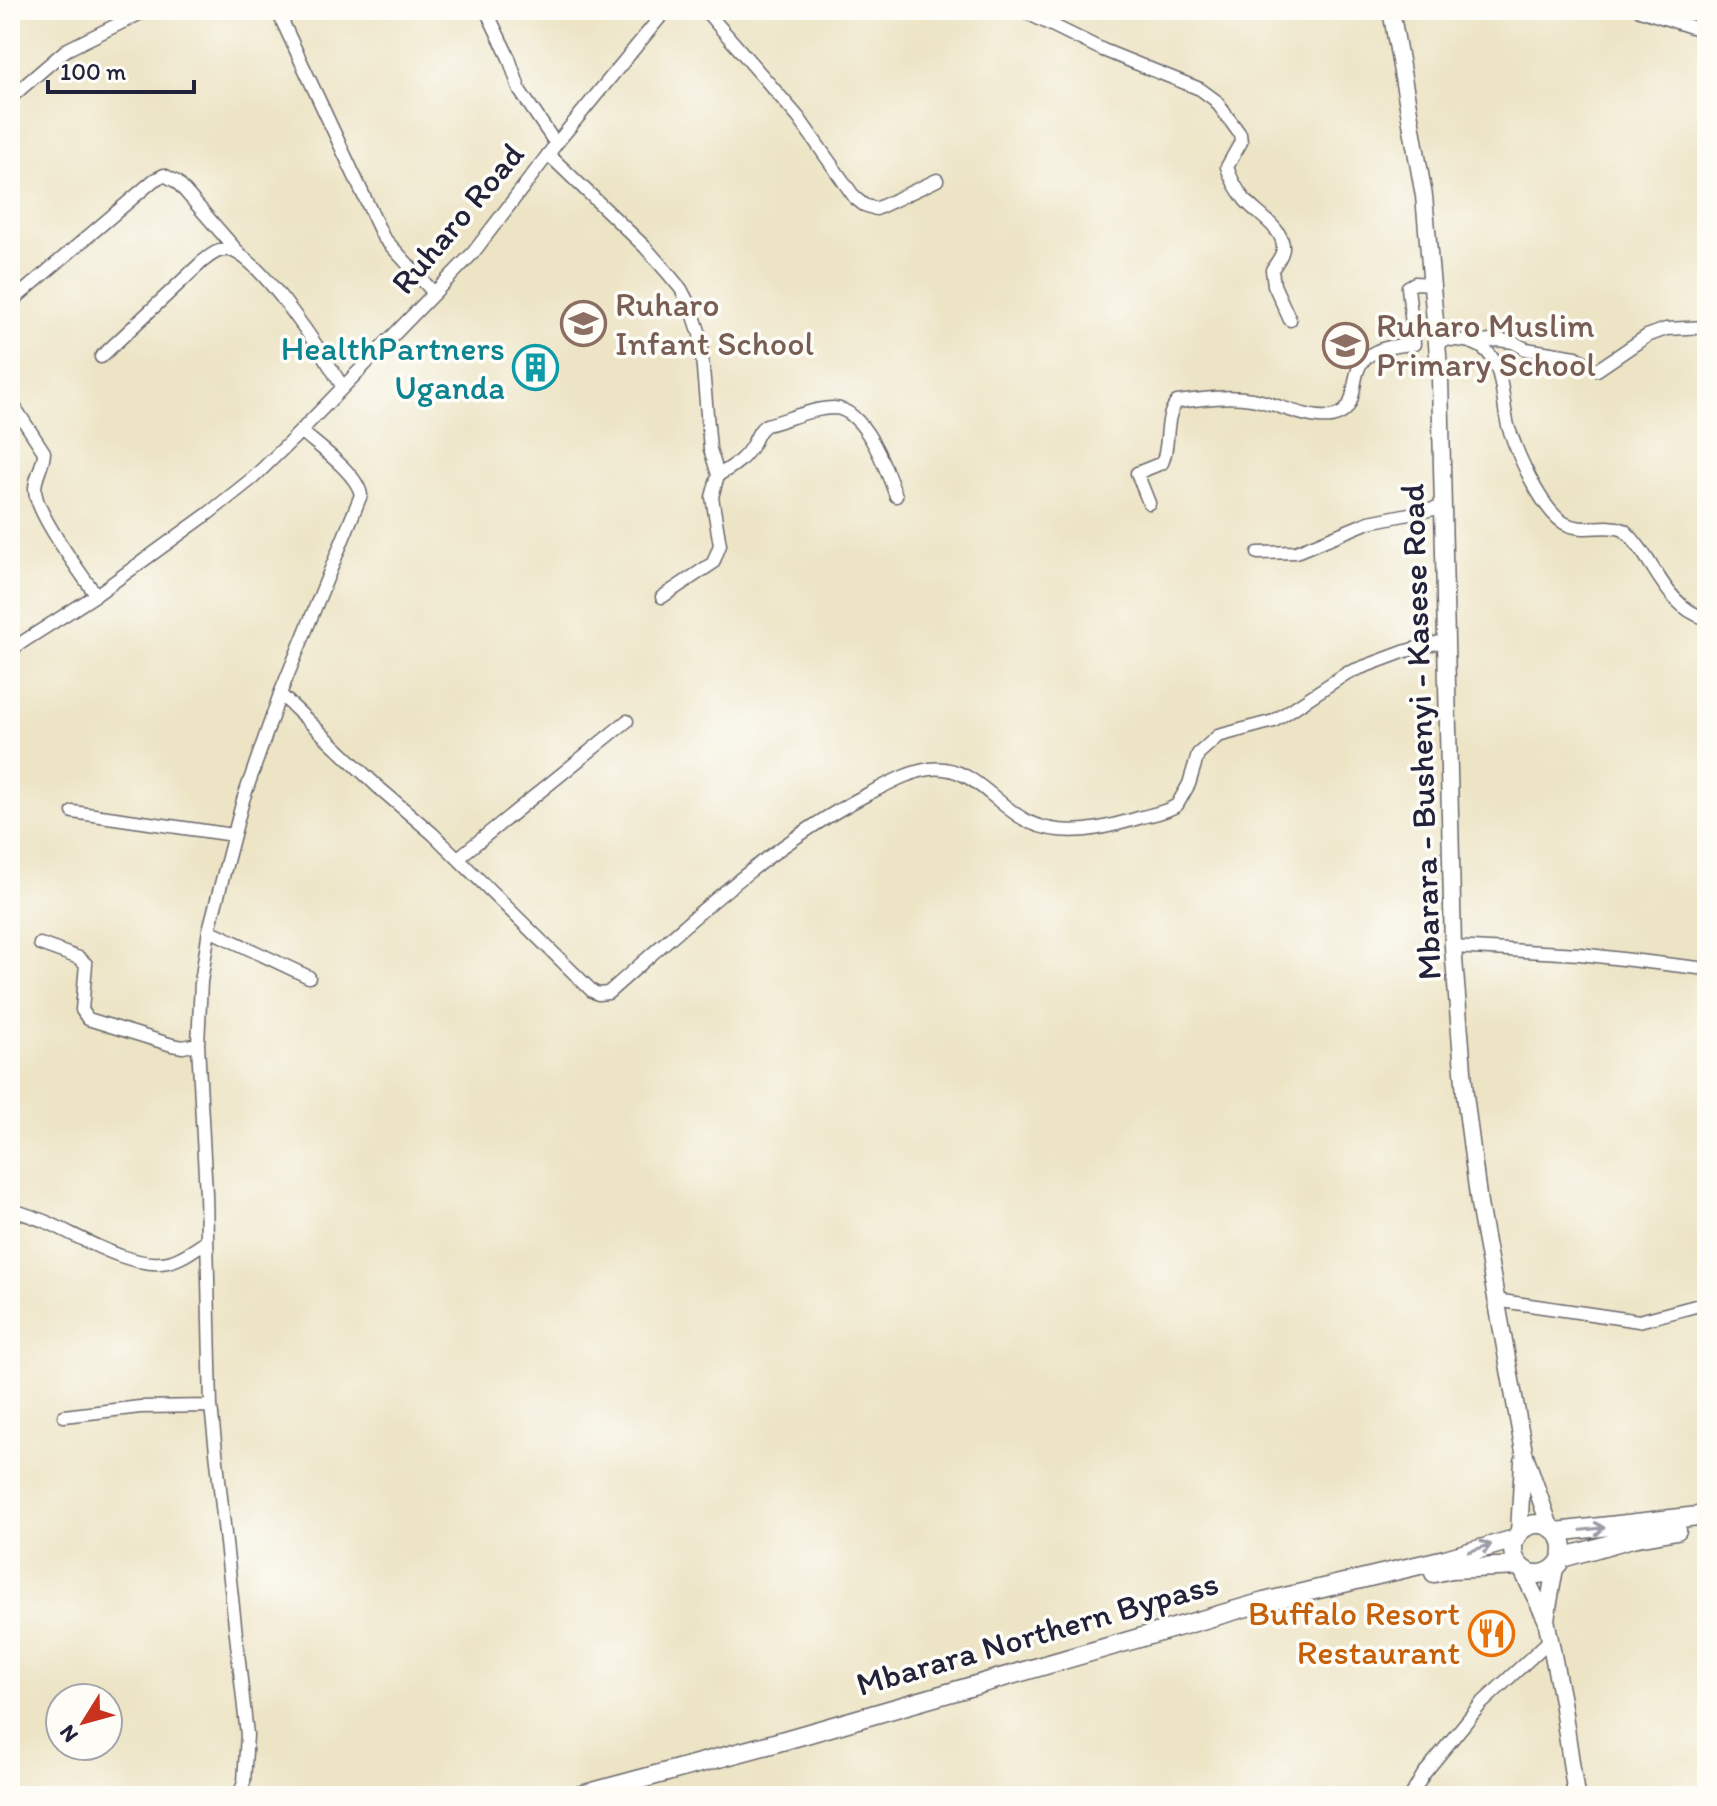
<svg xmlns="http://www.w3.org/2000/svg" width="1717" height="1806" viewBox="0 0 1717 1806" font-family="Itim,sans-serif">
	<rect width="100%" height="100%" fill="#fdfcf7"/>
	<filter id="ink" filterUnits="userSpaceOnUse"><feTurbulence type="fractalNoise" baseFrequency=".0125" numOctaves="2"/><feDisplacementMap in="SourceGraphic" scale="16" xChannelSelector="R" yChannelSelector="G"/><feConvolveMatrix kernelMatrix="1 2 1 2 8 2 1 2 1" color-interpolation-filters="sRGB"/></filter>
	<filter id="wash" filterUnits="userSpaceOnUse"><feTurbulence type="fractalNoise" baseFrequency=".006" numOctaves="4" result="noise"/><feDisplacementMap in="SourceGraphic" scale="32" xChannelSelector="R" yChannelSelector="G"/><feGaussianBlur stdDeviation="1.8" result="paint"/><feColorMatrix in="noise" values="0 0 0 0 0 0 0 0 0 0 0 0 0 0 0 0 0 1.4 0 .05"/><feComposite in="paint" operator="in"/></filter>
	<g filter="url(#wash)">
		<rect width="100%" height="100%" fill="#ede4c5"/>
	</g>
	<g filter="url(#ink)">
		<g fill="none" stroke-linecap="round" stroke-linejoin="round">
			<defs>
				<path id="minor" d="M277,10L383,237L434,293
					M486,10L509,58L520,91L556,144
					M705,10L798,117L855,198L864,205L876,209L937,180
					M1021,10L1103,50L1200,89L1215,100L1240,134L1241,142L1227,167C1231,179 1237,190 1245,200C1256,214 1284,228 1283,248C1283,256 1275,264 1272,270L1274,285L1290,320
					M1640,10L1707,32
					M10,98L66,50L147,10
					M548,154L645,247L666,271L681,289L692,310L700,334L710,449L718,475L712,497L720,545L713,563L662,597
					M10,303L154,180L164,175L177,182L238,252
					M1436,339C1448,340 1462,339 1473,343C1507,354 1500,402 1509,429C1518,455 1541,509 1564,523C1584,534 1605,522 1624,530C1655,558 1663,606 1707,619
					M1475,343L1498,340L1513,342L1526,349L1576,357L1597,370L1647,336L1666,329L1707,327
					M101,357L202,262C211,255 219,248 230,250C261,258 325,357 342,386
					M10,400L44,452C44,465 35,476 35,489C35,513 81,573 96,595
					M301,431C318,446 357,473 361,495L280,694L378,787L433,834L592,991L598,994L608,993C690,921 771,844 868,794C888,784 908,772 930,769C973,764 995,806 1029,822C1066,839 1106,828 1142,817C1154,814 1167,812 1177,805L1189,784L1198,754L1218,736L1274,721L1347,673L1406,651L1447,640
					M718,475C733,467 746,458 754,442C758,434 759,430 766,425C788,420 812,408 834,408C865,409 887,471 896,496
					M1149,503L1137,473L1162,463C1171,443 1163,419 1177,402C1201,399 1227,395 1252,399C1275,403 1308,420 1331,417C1364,411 1346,373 1367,357C1379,347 1399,345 1414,344L1408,287L1415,283L1431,284
					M1258,553L1296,552L1369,522L1444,507
					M10,650L96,595L209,513L253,478L293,439L473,253L556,144L666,10
					M73,812L233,835
					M458,858L627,721
					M209,930L309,977
					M40,944L79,958L86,964L82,1010L88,1019L172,1045L183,1047L198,1044
					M1453,947L1580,954L1707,969
					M10,1209C24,1214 38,1218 51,1224C82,1238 134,1270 168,1262C182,1259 195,1249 207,1241
					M1495,1300L1639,1321L1707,1303
					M64,1416L140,1407L211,1406
					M239,1796L244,1782L247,1735L211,1406L206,1194L198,1044L201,982L209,930L243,800L280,694
					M1411,1796L1423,1775L1480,1705L1551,1639"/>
				<path id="major" d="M1391,10L1424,196L1440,378L1453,947L1465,1095L1479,1204L1524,1452L1550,1527
					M1519,1533L1523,1461
					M1520,1566L1546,1619L1562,1701L1576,1796
					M1546,1619L1555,1568"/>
				<path id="highway" d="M1513 1549a25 25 0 1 1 50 0a25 25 0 1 1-50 0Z
					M1556,1532L1707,1515
					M1562,1558L1632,1538L1677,1530
					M1434,1573L1451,1569L1520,1566
					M578,1796L771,1744L1264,1602L1445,1559L1515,1539"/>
			</defs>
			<use href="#minor" stroke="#69666b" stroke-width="15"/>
			<use href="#major" stroke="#69666b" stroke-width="19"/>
			<use href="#highway" stroke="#69666b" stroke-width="21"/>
			<use href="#minor" stroke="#fff" stroke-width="12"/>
			<use href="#major" stroke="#fff" stroke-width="16"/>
			<use href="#highway" stroke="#fff" stroke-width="18"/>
		</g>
		<defs><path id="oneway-shaft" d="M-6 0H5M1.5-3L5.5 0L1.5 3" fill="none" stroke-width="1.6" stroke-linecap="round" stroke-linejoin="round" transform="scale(2)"/></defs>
		<g stroke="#9c9ca7">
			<use href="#oneway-shaft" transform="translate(1593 1529) rotate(-6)"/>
			<use href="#oneway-shaft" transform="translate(1480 1548) rotate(-18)"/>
		</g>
	</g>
	<defs>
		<symbol id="school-ring" viewBox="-11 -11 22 22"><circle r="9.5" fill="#fdfcf7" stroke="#8d6e63" stroke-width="1.5"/><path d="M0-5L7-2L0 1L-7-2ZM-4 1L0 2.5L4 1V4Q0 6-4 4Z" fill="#8d6e63"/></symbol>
		<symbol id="building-ring" viewBox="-11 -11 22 22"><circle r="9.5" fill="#fdfcf7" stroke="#0f9aa8" stroke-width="1.5"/><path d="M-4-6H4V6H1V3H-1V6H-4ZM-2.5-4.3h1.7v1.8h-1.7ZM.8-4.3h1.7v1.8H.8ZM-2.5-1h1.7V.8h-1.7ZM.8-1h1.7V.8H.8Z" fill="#0f9aa8"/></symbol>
		<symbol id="restaurant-ring" viewBox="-11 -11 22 22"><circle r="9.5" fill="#fdfcf7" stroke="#e8710a" stroke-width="1.5"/><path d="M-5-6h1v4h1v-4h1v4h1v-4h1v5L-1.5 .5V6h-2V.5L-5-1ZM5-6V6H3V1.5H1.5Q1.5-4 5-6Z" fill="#e8710a"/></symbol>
	</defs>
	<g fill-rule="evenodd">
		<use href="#school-ring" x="558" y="298" width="51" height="51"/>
		<use href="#school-ring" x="1320" y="320" width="51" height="51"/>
		<use href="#building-ring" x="510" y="342" width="51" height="51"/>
		<use href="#restaurant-ring" x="1466" y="1608" width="51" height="51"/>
	</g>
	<g text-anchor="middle" stroke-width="7" stroke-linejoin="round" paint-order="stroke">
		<g font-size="34" fill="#22223b" stroke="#fdfcf7">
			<text transform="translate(457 218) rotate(-50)" y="12">Ruharo Road</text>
			<text transform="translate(1420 732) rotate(-92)" y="12">Mbarara - Bushenyi - Kasese Road</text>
			<text transform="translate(1037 1633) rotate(-16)" y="12">Mbarara Northern Bypass</text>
		</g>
		<g font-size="34" fill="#785e54" stroke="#fdfcf7" text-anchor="start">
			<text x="615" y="316">Ruharo<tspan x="615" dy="39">Infant School</tspan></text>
			<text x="1376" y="337">Ruharo Muslim<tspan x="1376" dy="39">Primary School</tspan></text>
		</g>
		<g font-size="34" fill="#0d838f" stroke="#fdfcf7" text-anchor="end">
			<text x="505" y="360">HealthPartners<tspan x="505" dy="39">Uganda</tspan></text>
		</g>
		<g font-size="34" fill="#c56008" stroke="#fdfcf7" text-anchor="end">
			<text x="1460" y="1625">Buffalo Resort<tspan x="1460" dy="39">Restaurant</tspan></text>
		</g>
	</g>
	<rect width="1717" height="1806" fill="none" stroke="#fdfcf7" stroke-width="40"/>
	<g transform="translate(84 1722) rotate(233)"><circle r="38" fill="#fdfcf7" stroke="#a5a5ac" stroke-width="2"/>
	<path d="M0-6L14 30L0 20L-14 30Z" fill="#c8321e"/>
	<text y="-12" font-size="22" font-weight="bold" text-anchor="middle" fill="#22223b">N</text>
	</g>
	<path d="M48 80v12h146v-12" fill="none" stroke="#22223b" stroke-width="4"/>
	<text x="60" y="80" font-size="24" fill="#22223b" stroke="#fdfcf7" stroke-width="6" paint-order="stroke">100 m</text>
</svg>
